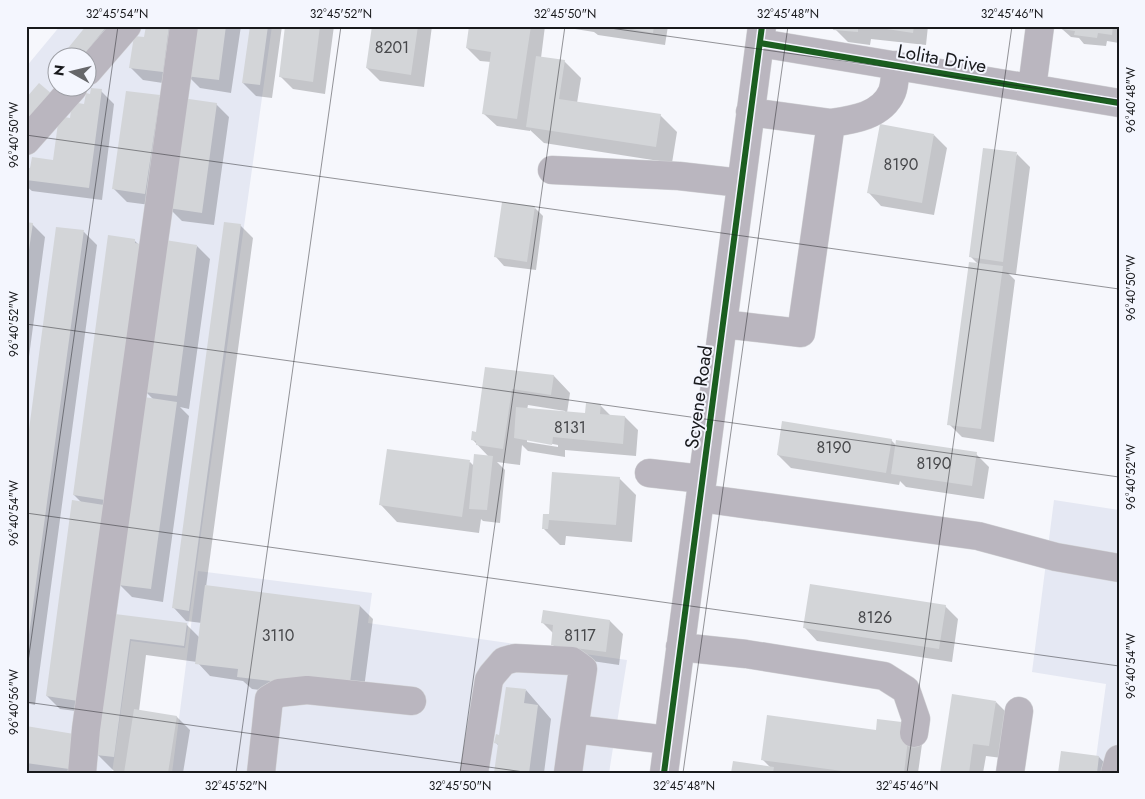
<svg xmlns="http://www.w3.org/2000/svg" width="1145" height="799" viewBox="0 0 1145 799" font-family="Jost,sans-serif">
	<rect width="100%" height="100%" fill="#f6f7fc"/>
	<path fill="#e5e8f3" fill-rule="evenodd" d="M60,26H272L185,648L131,641L112,773H26V67ZM58,58H88V88H58Z
		M1054,500L1119,510V773H1094L1106,684L1032,672Z
		M198,571L372,593L368,623L627,660L609,773H172Z"/>
	<path fill="#0003" fill-rule="evenodd" d="M87,26H131L88,58H61Z
		M147,26H184L176,85L143,80L130,67L145,39Z
		M194,26H241L231,93L200,88L187,75Z
		M251,26H282L272,98L256,96L243,83Z
		M287,26H334L325,94L293,89L280,76Z
		M373,26H432L424,87L380,81L367,68Z
		M470,26H545L541,58L564,61L581,78L577,103L660,115L677,132L672,163L544,143L530,130V131L497,126L484,114L491,62L480,61L467,48Z
		M556,26H668L665,45L598,35L594,32Z
		M835,26H928L926,45L871,39L870,45L848,42L835,29Z
		M1063,26H1119V43L1107,41L1106,46L1084,44L1079,38L1071,37L1062,29Z
		M101,91L114,104L102,200L32,191L26,186V169L54,162L71,119L85,105L91,95Z
		M159,97L172,110L158,206L127,202L114,189Z
		M216,104L229,117L214,225L182,221L169,208Z
		M934,135L947,148L934,215L881,206L869,193Z
		M1017,154L1030,167L1016,274L1008,273L1015,280L994,442L962,437L949,424L978,264L971,257Z
		M535,208L543,216L536,270L504,266L496,257Z
		M26,224H32L45,237L26,379Z
		M240,225L253,238L206,587L360,606L373,619L363,696L316,697L252,689L243,681L210,676L197,662L146,655L139,711L177,717L190,730L183,773L114,771L98,755L116,615L186,624L200,638L202,623L186,621L174,608Z
		M57,228L84,232L97,245L35,705L26,703V462Z
		M134,240L152,258L91,713L60,709L47,696L82,503L74,495Z
		M197,246L210,259L189,409L180,407L189,416L163,602L132,597L119,584L154,400L145,391Z
		M486,368L554,376L570,393L567,413L586,415L600,405L611,416L625,417L638,430L636,456L565,450V457L528,451L522,445L520,465L497,462L505,470L500,523L483,521L481,519L479,533L397,522L381,505L470,462L474,466L489,457L472,439L477,433ZM528,405L565,411V413L527,410ZM527,439L558,445V447L527,442Z
		M891,440L897,446L976,454L989,467L984,499L906,487L900,481L899,485L791,468L778,455Z
		M619,478L636,495L632,542L566,536L565,545H560L543,528L550,515Z
		M945,606L958,619L952,662L817,641L805,628Z
		M610,621L623,634L619,665L565,657L552,644L553,633L543,623Z
		M526,690L551,719L544,773H495L499,746L496,743Z
		M996,702L1009,715L1002,758L986,756L983,773H942Z
		M26,728L83,773H26Z
		M923,737L918,773H732L771,768L762,759Z
		M1099,757L1114,773H1059Z"/>
	<path fill="#d3d5d8" d="M86,26H107L81,58H60Z
		M146,26H169L163,72L129,68L134,36L144,37Z
		M192,26H226L219,80L185,76Z
		M250,26H268L260,85L242,83Z
		M285,26H320L313,82L279,77Z
		M372,26H418L411,75L366,68Z
		M469,26H531L517,119L482,114L491,52L466,48Z
		M615,26H654L653,33Z
		M834,26H858V32L833,30Z
		M867,26H914L913,33Z
		M1061,26H1113L1112,35L1098,33L1097,38L1074,35L1075,31L1061,29Z
		M536,56L565,60L559,99L661,114L656,147L526,127Z
		M39,83L52,94L26,125V98Z
		M91,88L102,89L89,188L26,180V168H30L32,157L53,160L59,116L70,118L72,102L84,104L86,93L90,94Z
		M126,91L160,95L145,194L112,189Z
		M182,98L217,103L202,213L168,208Z
		M880,124L934,134L922,203L867,193Z
		M983,148L1017,152L1003,262L969,257Z
		M502,202L535,206L527,262L494,257Z
		M26,222L33,223L27,263H26Z
		M224,222L241,224L189,611L172,608Z
		M56,227L84,230L26,657V452Z
		M108,235L135,239V243L140,244L105,500L73,495Z
		M165,240L197,245L177,396L144,392Z
		M969,262L1003,266L981,429L947,425Z
		M485,367L554,375L551,395L512,389L503,449L476,445V441L471,440L472,431L476,432Z
		M144,397L177,402L151,589L118,585Z
		M586,403L601,404L600,414L625,416L623,444L553,437L552,445L514,438L516,407L585,413Z
		M782,421L892,439L886,473L777,455Z
		M896,440L977,452L972,486L891,474Z
		M387,449L470,460L462,517L379,505Z
		M474,454L493,456L487,510L469,509Z
		M552,472L620,477L616,525L549,520L548,529H542L543,514H549Z
		M72,500L104,505L78,701L46,696Z
		M810,584L946,605L939,649L803,628Z
		M205,585L360,605L350,683L304,685L237,677L238,669L195,664Z
		M543,610L610,620L606,652L551,645L553,625L541,623Z
		M115,614L187,623L184,646L130,639L114,757L96,755Z
		M506,687L526,689L524,703L538,705L529,773H494L498,744L494,743L496,734L499,735Z
		M952,694L996,701L989,746L973,744L969,773H940Z
		M134,709L177,716L168,773H124Z
		M767,715L876,730L877,719L910,723L904,773H857L761,760Z
		M26,726L74,734L69,769L26,763Z
		M1061,751L1099,756L1097,773H1058Z
		M733,761L774,767L773,773H731Z"/>
	<g fill="none" stroke-linecap="round" stroke-linejoin="round">
		<defs>
			<path id="minor" d="M760,43L1119,103
				M88,71L127,26
				M1032,88L1040,26
				M831,123C852,120 882,116 892,92C895,85 895,73 896,65
				M26,141L73,88
				M552,170L679,176L741,183
				M723,324L801,333L831,123L750,112
				M649,473L702,479
				M700,498L978,536L1056,557L1119,568
				M680,647L746,654L884,676L906,690L916,719L914,733
				M82,773L86,729L184,26
				M261,773L269,699L279,693L307,690L412,701
				M474,773L489,680L492,675L504,661L515,658L572,661L583,669L574,729
				M568,773L574,729L668,740
				M664,773L762,26
				M1010,773L1019,711
				M1115,773L1119,759"/>
		</defs>
		<use href="#minor" stroke="#d3d4d7" stroke-width="29"/>
		<use href="#minor" stroke="#bab6bf" stroke-width="28"/>
		<defs>
			<path id="cycleway" d="M760,43L1119,103
				M664,773L762,26"/>
		</defs>
		<use href="#cycleway" stroke="#f4f6fe" stroke-width="9"/>
		<use href="#cycleway" stroke="#1b5e20" stroke-width="6"/>
	</g>
	<path fill="none" stroke="#18191c" stroke-width="1" stroke-opacity="0.45" d="M596,26L1119,100M26,135L1119,289M26,324L1119,477M26,513L1119,666M26,676L118,26M26,702L531,773M236,773L341,26M460,773L565,26M683,773L788,26M907,773L1012,26"/>
	<g text-anchor="middle" stroke-width="4" stroke-linejoin="round" paint-order="stroke">
		<g font-size="16" fill="#47484b">
			<text x="392" y="53">8201</text>
			<text x="901" y="170">8190</text>
			<text x="570" y="433">8131</text>
			<text x="834" y="453">8190</text>
			<text x="934" y="469">8190</text>
			<text x="875" y="623">8126</text>
			<text x="278" y="641">3110</text>
			<text x="580" y="641">8117</text>
		</g>
		<g font-size="19" fill="#18191c" stroke="#f4f6fe">
			<text transform="translate(942 58) rotate(10)" y="7">Lolita Drive</text>
			<text transform="translate(698 397) rotate(-82)" y="7">Scyene Road</text>
		</g>
	</g>
	<rect width="1145" height="799" fill="none" stroke="#f4f6fe" stroke-width="55"/>
	<g transform="translate(72 72) rotate(278)"><circle r="24" fill="#f4f6fe" stroke="#9c9ea4"/>
	<path d="M0-4L9 19L0 12L-9 19Z" fill="#66676a"/>
	<text y="-8" font-size="14" font-weight="bold" text-anchor="middle" fill="#18191c">N</text>
	</g>
	<rect x="28" y="28" width="1090" height="744" fill="none" stroke="#18191c" stroke-width="2"/>
	<g font-size="12" text-anchor="middle" fill="#18191c">
		<text x="117" y="18">32°45'54"N</text>
		<text x="341" y="18">32°45'52"N</text>
		<text x="565" y="18">32°45'50"N</text>
		<text x="788" y="18">32°45'48"N</text>
		<text x="1012" y="18">32°45'46"N</text>
		<text transform="translate(1131 100) rotate(-90)" y="4">96°40'48"W</text>
		<text transform="translate(14 135) rotate(-90)" y="4">96°40'50"W</text>
		<text transform="translate(1131 288) rotate(-90)" y="4">96°40'50"W</text>
		<text transform="translate(14 324) rotate(-90)" y="4">96°40'52"W</text>
		<text transform="translate(1131 477) rotate(-90)" y="4">96°40'52"W</text>
		<text transform="translate(14 513) rotate(-90)" y="4">96°40'54"W</text>
		<text transform="translate(1131 666) rotate(-90)" y="4">96°40'54"W</text>
		<text transform="translate(14 702) rotate(-90)" y="4">96°40'56"W</text>
		<text x="236" y="790">32°45'52"N</text>
		<text x="460" y="790">32°45'50"N</text>
		<text x="684" y="790">32°45'48"N</text>
		<text x="907" y="790">32°45'46"N</text>
	</g>
</svg>
